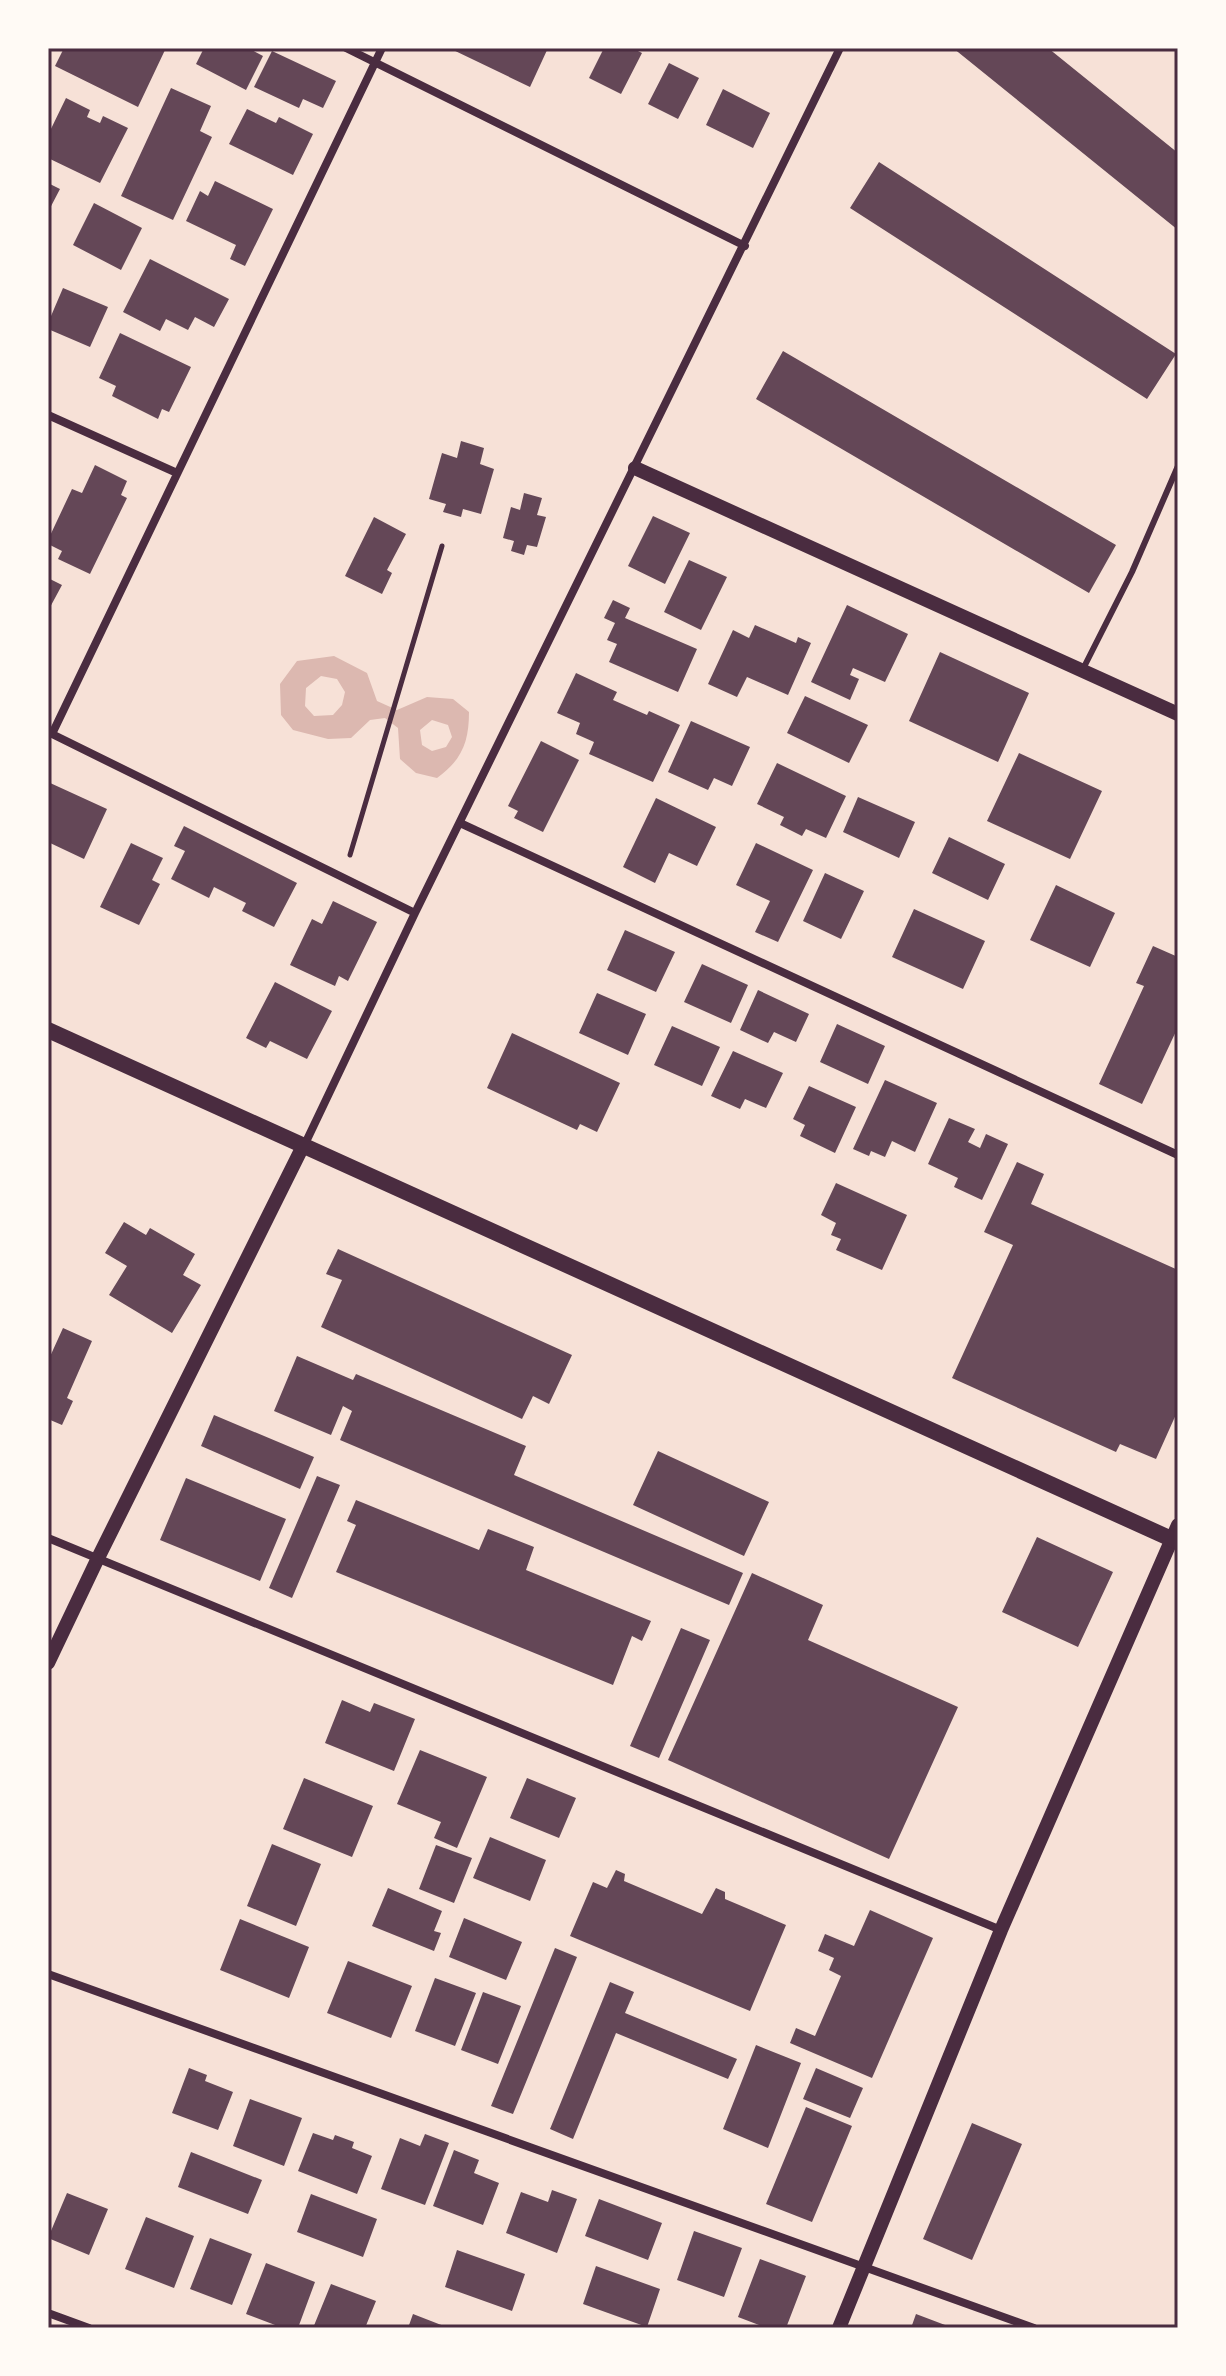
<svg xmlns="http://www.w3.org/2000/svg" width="1226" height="2376" viewBox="0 0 1226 2376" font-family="Mulish,sans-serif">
	<rect width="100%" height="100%" fill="#f7e1d7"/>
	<path fill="#dcb8b0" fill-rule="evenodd" d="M334,656L367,673L377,701L397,710L427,697L453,699L469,712C469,742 462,760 437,778L416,773L400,759L398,728L385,718L370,720L351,738L328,739L293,730L281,715L280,684L297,661ZM321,676L337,679L345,692L342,705L333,715L314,716L305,706L306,688ZM432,720L448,725L452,737L446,747L432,751L422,745L420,730Z"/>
	<path fill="#644757" d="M64,48H161L165,50L138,107L55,66Z
		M204,48H248L263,56L246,90L196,64Z
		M449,48H548L530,87Z
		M604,48H632L642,53L621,94L589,78Z
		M953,48H1048L1178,153V230Z
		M272,51L336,81L323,108L303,99L299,108L254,87Z
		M669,63L699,78L678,119L648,104Z
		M171,88L211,106L200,131L212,137L173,220L121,196Z
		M723,89L770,113L753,148L706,125Z
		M66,98L90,110L87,117L100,123L103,116L128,128L100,183L48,158V135Z
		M247,109L276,123L279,117L313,134L293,175L229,144Z
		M879,162L1176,354L1147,399L850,208Z
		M215,181L273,209L245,266L230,259L236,245L186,221L200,191L208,196Z
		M48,183L60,189L48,212Z
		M94,203L142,228L121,270L73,245Z
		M150,259L229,299L214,327L195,317L188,330L166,319L160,331L123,312Z
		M63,288L108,307L90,347L48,329V323Z
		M120,333L191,367L169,412L162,409L158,419L112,396L116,386L99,378Z
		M783,351L1116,545L1089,593L756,399Z
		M461,441L484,448L480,464L494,469L481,514L463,509L461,517L443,512L446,504L429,499L442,453L457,458Z
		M95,465L127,481L121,495L127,498L90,574L58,559L62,551L48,544V540L72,489L82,493Z
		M524,493L542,498L537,515L546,517L537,547L527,545L524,555L511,551L514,541L503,538L511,507L520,510Z
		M653,516L690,533L665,584L628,566Z
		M374,517L406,534L387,570L392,573L382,594L345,576Z
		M689,560L727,577L701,630L664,612Z
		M48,578L62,585L48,611Z
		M613,600L630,608L625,618L697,649L678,692L609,662L617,644L607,640L615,623L604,618Z
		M847,605L908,634L885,682L853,668L850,675L859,679L850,700L811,682Z
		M755,625L796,643L798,637L811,643L788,695L747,677L737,697L708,684L733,630L749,638Z
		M940,652L1029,693L998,762L909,721Z
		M576,673L617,692L613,700L647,715L649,711L680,725L653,782L589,754L594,742L576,734L580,723L557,713Z
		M805,696L868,725L849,763L787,733Z
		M691,721L750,747L732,786L714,778L708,790L668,772Z
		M541,741L579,760L543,832L514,818L518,811L508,806Z
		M1019,753L1102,791L1070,859L987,821Z
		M777,763L846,796L826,838L806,829L802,836L780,825L784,817L757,804Z
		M48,782L107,809L84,859L48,842Z
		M858,797L915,822L899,858L843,832Z
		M656,798L716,827L697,866L669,853L655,883L623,867Z
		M184,826L297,883L274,927L242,911L246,903L214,887L209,898L171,879L185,851L174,846Z
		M949,837L1005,864L988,900L932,873Z
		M131,843L163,858L152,880L160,884L139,925L100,907Z
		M756,843L813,870L778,942L755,932L770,901L736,885Z
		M825,873L864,891L841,939L803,921Z
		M1056,885L1115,913L1090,967L1030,940Z
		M333,901L377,922L348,981L339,976L335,986L290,965L312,919L322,924Z
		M914,909L985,941L963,989L892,957Z
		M625,930L675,952L656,992L607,970Z
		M1153,946L1178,957V1027L1142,1104L1099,1084L1144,986L1136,983Z
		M702,964L748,985L731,1023L684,1002Z
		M275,982L332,1011L307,1059L270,1041L266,1048L246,1038Z
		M758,990L809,1014L796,1042L774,1032L768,1043L740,1030Z
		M597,993L646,1014L628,1055L579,1033Z
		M837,1024L885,1046L868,1084L820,1062Z
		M672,1026L720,1047L702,1086L654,1065Z
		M512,1033L620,1083L597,1132L580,1124L577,1130L487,1088Z
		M733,1051L783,1073L766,1108L745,1099L740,1109L711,1096Z
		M885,1080L937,1103L915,1152L892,1141L885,1157L871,1151L869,1156L853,1149Z
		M809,1086L856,1107L835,1153L800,1136L805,1125L793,1119Z
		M949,1118L975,1129L968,1142L980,1148L986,1134L1008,1144L982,1200L954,1187L958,1178L928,1164Z
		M1017,1162L1044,1174L1031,1204L1178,1270V1410L1156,1459L1120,1444L1116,1452L952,1378L1013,1245L984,1232Z
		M836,1183L907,1215L882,1270L836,1250L841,1239L831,1235L836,1223L821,1215Z
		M124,1222L146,1235L150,1228L195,1254L183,1275L201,1285L172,1333L109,1295L127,1266L105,1253Z
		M338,1249L572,1355L549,1404L533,1396L522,1419L321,1327L342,1280L326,1274Z
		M63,1328L92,1341L67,1398L73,1401L62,1425L48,1419V1361Z
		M297,1356L353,1380L356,1374L526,1446L514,1475L743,1573L729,1605L340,1440L352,1411L343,1406L331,1435L274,1411Z
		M214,1415L314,1457L300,1489L201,1446Z
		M658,1451L769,1502L744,1556L633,1505Z
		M317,1476L340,1485L292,1598L269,1588Z
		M186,1478L286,1519L260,1581L160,1540Z
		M356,1500L479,1550L488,1529L534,1547L526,1570L651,1621L642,1641L632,1636L613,1685L336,1572L356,1525L347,1521Z
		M1037,1537L1113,1572L1078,1647L1002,1612Z
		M752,1573L823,1605L808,1640L958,1707L889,1859L668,1760Z
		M681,1628L710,1640L659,1758L630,1746Z
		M342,1700L370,1712L374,1703L415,1719L394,1771L325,1743Z
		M420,1750L487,1777L457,1848L434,1838L441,1822L397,1804Z
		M304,1778L373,1806L352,1857L283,1829Z
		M527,1778L576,1798L559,1838L510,1818Z
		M490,1837L546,1860L530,1901L473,1878Z
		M272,1844L321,1864L296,1926L247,1906Z
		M436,1845L472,1858L454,1903L419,1889Z
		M616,1870L625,1874L624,1881L702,1914L716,1888L725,1892V1899L786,1925L750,2011L570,1936L593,1882L607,1888Z
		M388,1888L442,1911L434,1931L441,1933L434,1951L372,1926Z
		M870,1910L933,1938L872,2078L790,2043L796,2028L815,2036L841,1976L829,1970L834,1958L818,1951L825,1934L854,1946Z
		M464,1918L522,1942L506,1980L449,1957Z
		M240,1919L309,1947L289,1998L220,1970Z
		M555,1948L577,1957L513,2114L491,2106Z
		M348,1961L412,1986L391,2038L327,2013Z
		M435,1978L476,1993L455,2046L415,2031Z
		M610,1982L634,1992L625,2013L737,2059L728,2079L616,2033L573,2139L550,2129Z
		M483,1992L521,2006L498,2064L461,2050Z
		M756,2045L801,2063L768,2148L723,2129Z
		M189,2068L207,2075L205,2081L233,2092L218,2130L172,2113Z
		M816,2068L863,2088L850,2118L803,2099Z
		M250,2099L302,2118L284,2166L233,2146Z
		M806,2107L852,2126L812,2222L766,2204Z
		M972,2123L1022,2144L972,2260L923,2239Z
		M313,2133L333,2140L335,2135L354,2142L352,2148L372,2156L357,2194L298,2171Z
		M425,2134L449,2143L425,2205L381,2189L400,2138L420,2146Z
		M454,2150L479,2160L474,2173L499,2183L483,2225L433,2206Z
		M191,2152L262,2180L248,2214L178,2187Z
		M552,2190L577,2199L557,2253L506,2233L521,2192L548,2202Z
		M67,2193L108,2209L89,2255L48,2238Z
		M311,2194L377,2219L363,2257L297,2232Z
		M599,2199L662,2223L648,2260L585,2236Z
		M146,2217L194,2236L174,2288L125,2269Z
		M694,2231L742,2248L724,2297L677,2280Z
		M210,2238L252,2254L232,2305L190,2289Z
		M457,2250L525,2274L512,2311L445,2287Z
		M760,2259L806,2276L786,2328H758L759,2325L738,2317Z
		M266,2263L315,2282L298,2328H283L246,2314Z
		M596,2266L660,2289L647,2327L583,2304Z
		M331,2284L376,2301L365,2328H313Z
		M413,2314L449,2328H408Z
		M916,2314L953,2328H911Z"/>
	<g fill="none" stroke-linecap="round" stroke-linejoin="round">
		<path stroke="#4a2c40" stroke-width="5" d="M350,855L442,546"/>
		<path stroke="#4a2c40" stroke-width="6" d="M1083,669L1132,572L1178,466"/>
		<path stroke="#4a2c40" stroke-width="8" d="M346,48L745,246
			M48,415L177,473
			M50,733L415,913
			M52,734L382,48
			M460,823L1178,1155
			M304,1146L415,913L840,48
			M48,1538L1001,1930
			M48,1974L1034,2328
			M48,2313L89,2328"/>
		<path stroke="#4a2c40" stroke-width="14" d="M635,468L1178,714
			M48,1663L98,1558L303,1146
			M839,2328L1001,1930L1178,1525"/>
		<path stroke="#4a2c40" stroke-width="16" d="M48,1030L1178,1542"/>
	</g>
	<rect width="1226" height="2376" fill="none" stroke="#fffaf5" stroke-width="100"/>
	<rect x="50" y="50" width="1126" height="2276" fill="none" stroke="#4a2c40" stroke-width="3"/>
</svg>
